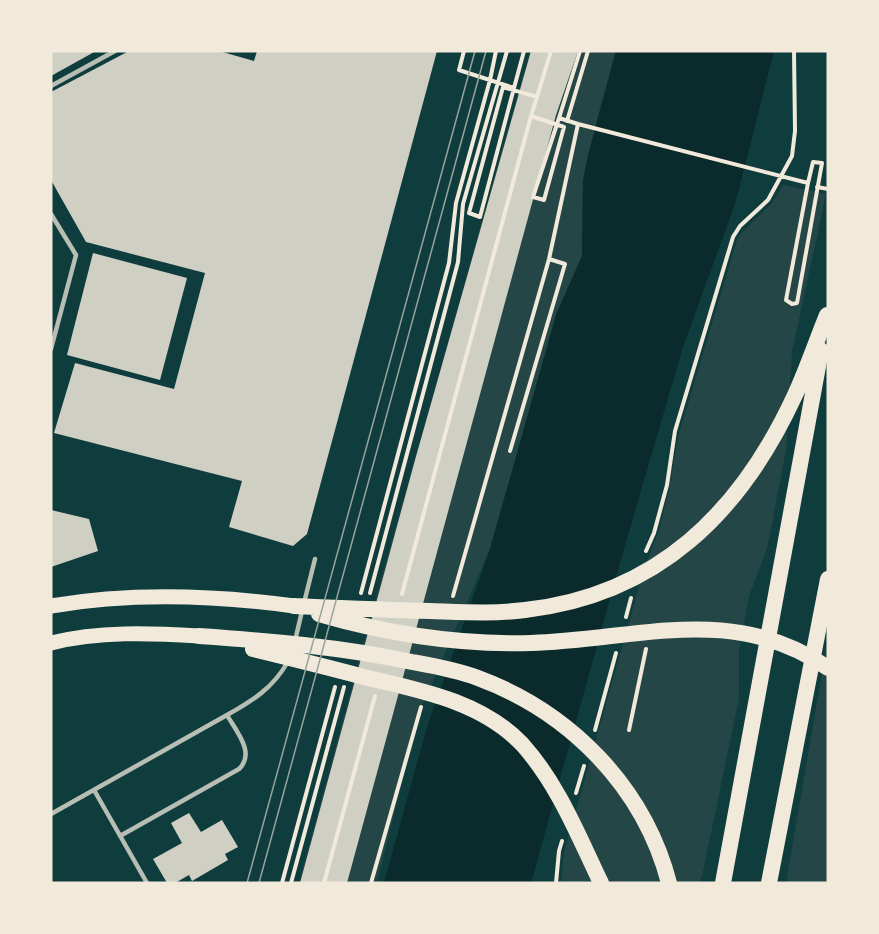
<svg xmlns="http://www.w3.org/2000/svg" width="879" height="934" viewBox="0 0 879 934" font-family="Rubik,sans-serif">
	<rect width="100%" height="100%" fill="#0f3d3e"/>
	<path fill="#244646" d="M530,51H616L600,108L583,180L582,256L556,315L490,549L419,713L377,883H299L378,590Z
		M783,185L826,194L792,352L786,450L767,549L749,596L739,650V698L702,876L699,883H561L564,853L644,569L659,530L669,489L678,437L738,237L772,203Z
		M828,638V883H786Z"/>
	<path fill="#0a2a2b" d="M616,51H774L735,204L683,347L623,552L531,883H384L427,727L490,549L556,315L582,256L583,180L588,155Z"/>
	<path fill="#cfcfc3" d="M51,51H96L51,76Z
		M129,51H219L254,61L257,51H437L307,534L293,546L229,527L242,481L54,433L75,363L174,389L205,273L86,242L51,180V92Z
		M531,51H578L556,115L347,883H300L415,460Z
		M93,253L187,278L160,380L67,355Z
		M51,510L89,519L98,551L51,567Z
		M189,813L201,832L222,820L238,847L225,854L228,860L192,881L189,875L175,883H167L153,859L182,843L171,823Z"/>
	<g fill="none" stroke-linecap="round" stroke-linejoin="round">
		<path stroke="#f1e9da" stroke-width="4" d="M464,51L459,70L514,88L480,217L469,213L503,87L537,97L531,116L564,127L544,200L533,197L559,118
			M514,88L524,51
			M537,97L551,51
			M567,121L588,51
			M578,124L559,118L580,51
			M817,187L828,189
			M510,451L565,264L549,259
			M646,551L654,533L667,485L675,431L733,237L740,226L768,200L792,156L795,131L794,51
			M361,593L449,263L456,203L490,80L496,51
			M370,593L458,262L463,204L507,51
			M402,594L531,116
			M453,596L549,259L578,124L808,183L786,300L792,304L797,303L822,163L813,162L808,183
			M626,617L631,598
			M595,730L616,653
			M629,730L646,649
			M576,793L584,766
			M282,883L335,687
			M291,883L344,687
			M324,883L375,696
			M371,883L421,707
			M556,883L559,851L562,841"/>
		<path stroke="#b8beb3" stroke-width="4.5" d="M51,86L115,51
			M51,214L76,255L51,349
			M304,603L315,559
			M295,641L302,611
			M227,715C252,701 273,688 287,663
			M94,790L147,883
			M51,814L227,715C236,731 256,753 239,769L120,836"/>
		<path stroke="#f1e9da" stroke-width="15" d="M51,606C133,592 213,595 294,606
			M51,643C99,631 150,633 199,636"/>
		<path stroke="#f1e9da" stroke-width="16" d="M294,606C340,608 385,610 430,611C462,612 494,614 525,610C658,595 741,512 795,395C807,369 816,342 827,315
			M319,614C388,634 459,645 531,643C637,640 732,602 828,668
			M199,636C270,641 342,647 412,662C434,666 457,670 478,678C570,712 644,787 669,883
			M253,649C290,658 327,667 364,677C419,690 481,701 522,744C558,784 578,835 601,883
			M723,883L821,350
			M769,883L828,579"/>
		<path stroke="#97a49c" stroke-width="1.5" d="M247,883L475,51
			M259,883L486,51"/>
	</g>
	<rect width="879" height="934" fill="none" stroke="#f1e9da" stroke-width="105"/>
</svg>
